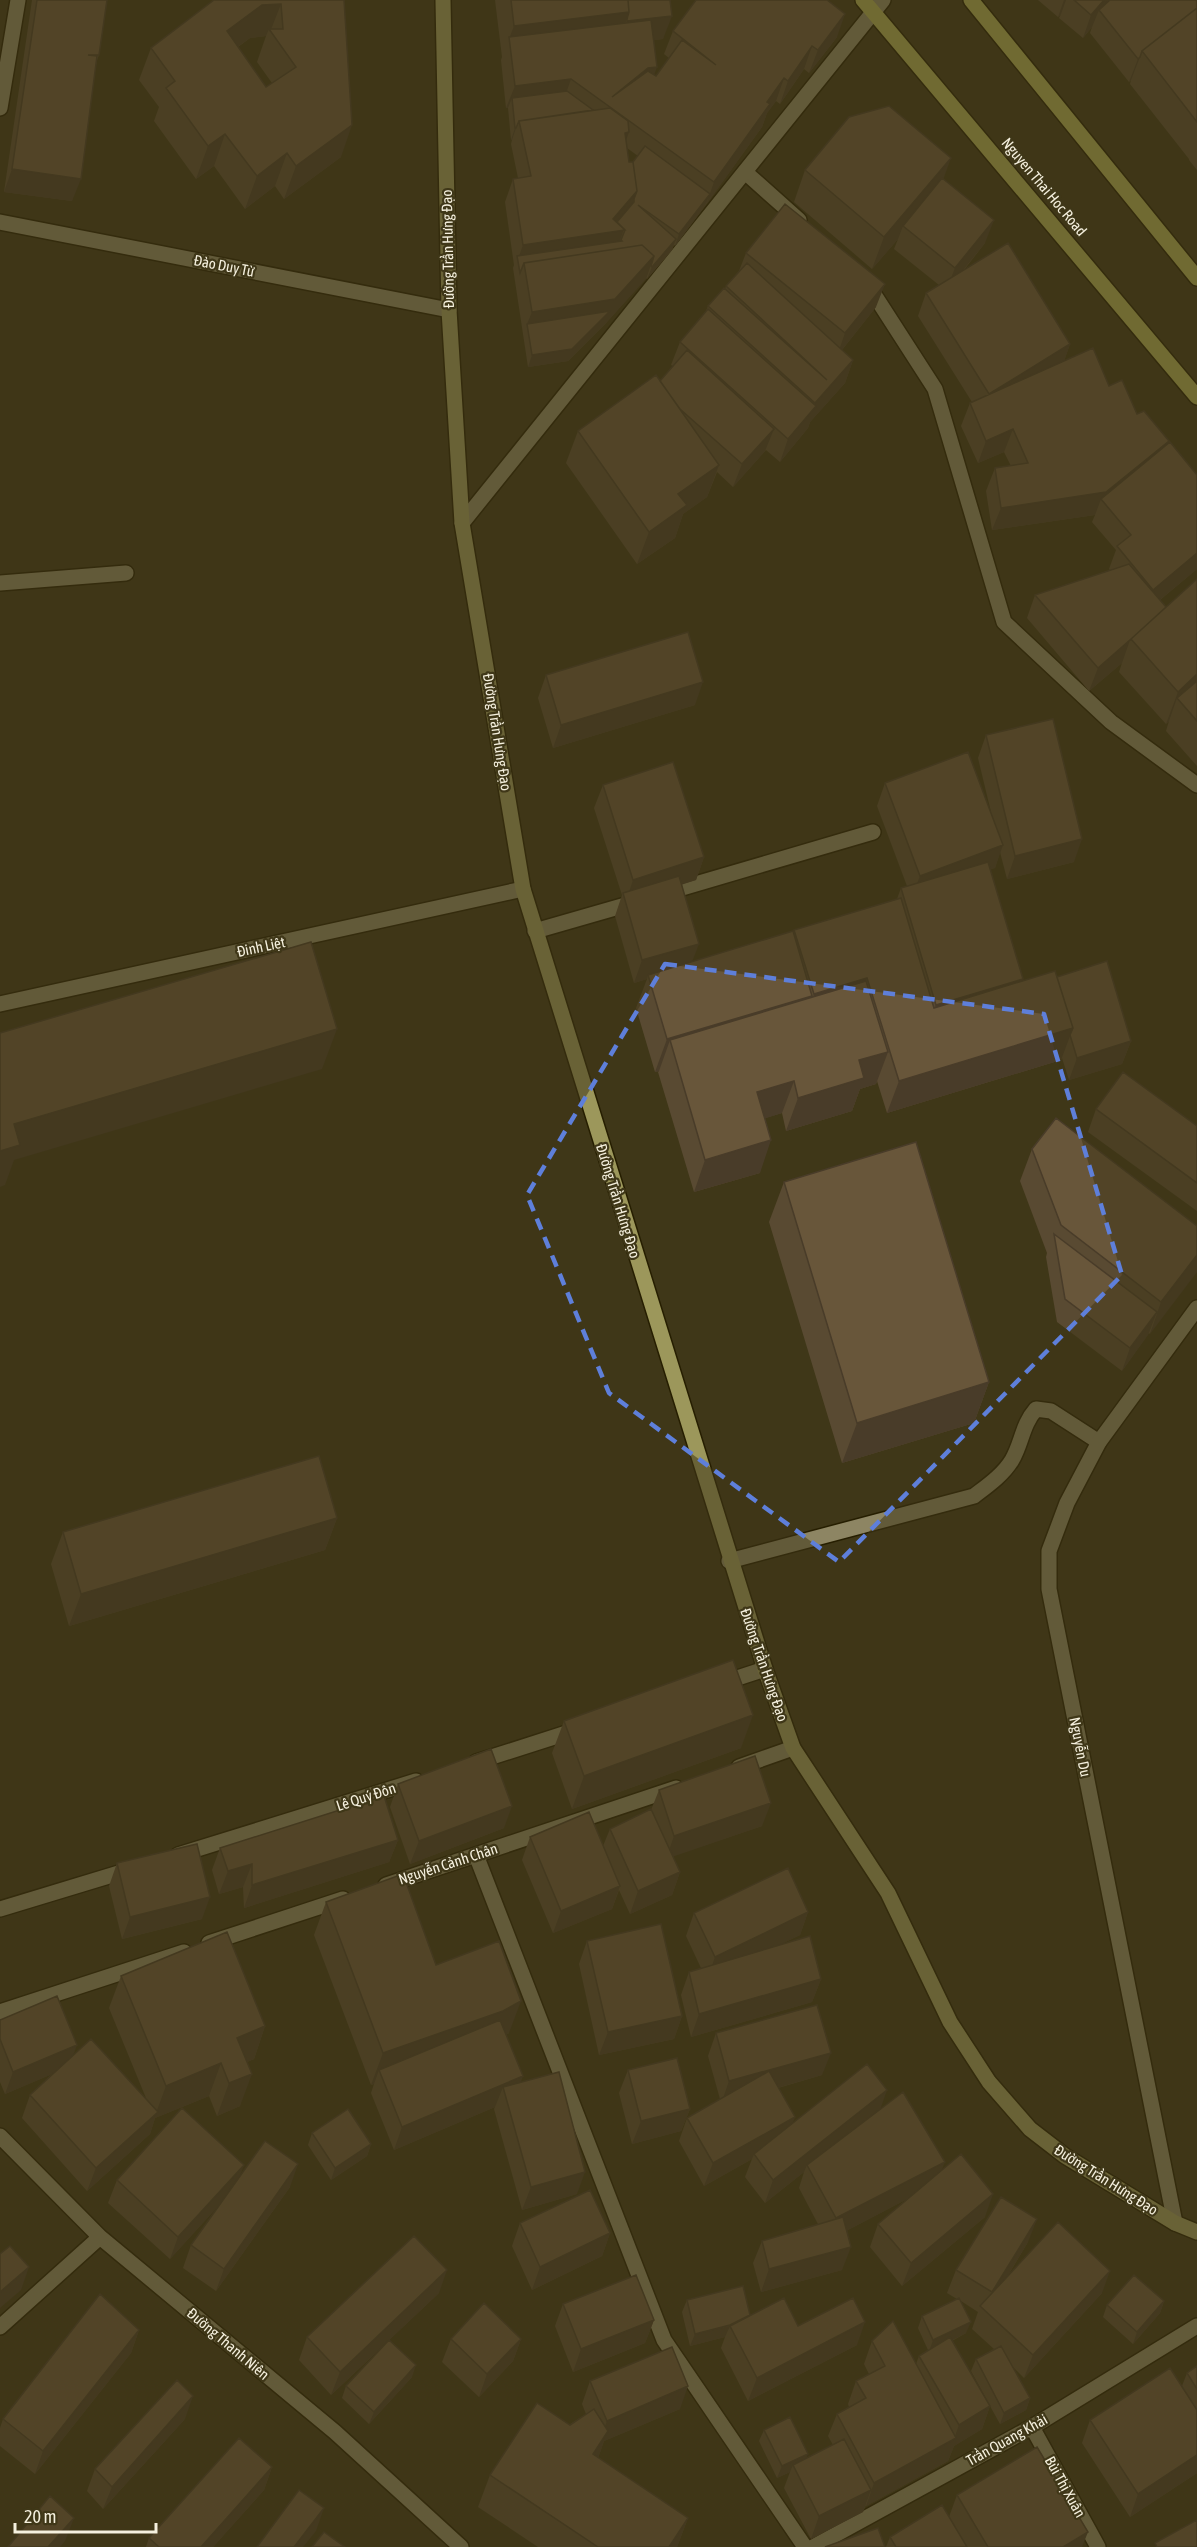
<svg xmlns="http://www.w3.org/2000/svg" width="1197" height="2547" viewBox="0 0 1197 2547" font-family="'Asap Condensed',sans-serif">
	<rect width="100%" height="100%" fill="#3f3718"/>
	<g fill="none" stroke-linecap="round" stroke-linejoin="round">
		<defs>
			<path id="lane" d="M745,172L799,220
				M868,285L935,389L1004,622L1111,722L1197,785
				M0,583L126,573
				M665,893L873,832
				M535,931L636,902
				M729,1561L974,1496C987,1486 1003,1475 1012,1460C1022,1443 1022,1425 1036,1409L1051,1411L1099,1442"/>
			<path id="street" d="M0,108L18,0
				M0,222L449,310
				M462,523L883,0
				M0,1004L523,889
				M722,1683L765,1669
				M476,1762L576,1730
				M739,1767L793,1748
				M178,1855L416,1781
				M476,1855L664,2340L805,2547
				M386,1885L676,1788
				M0,1909L132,1869
				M209,1943L343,1899
				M0,2012L184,1952
				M0,2136L100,2237L335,2432L461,2547
				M1175,2223L1049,1589V1551L1067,1503L1099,1442L1197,1308
				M0,2327L100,2237
				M1032,2427L1098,2547
				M813,2547L1032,2427L1197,2326"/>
			<path id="secondary" d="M443,0L449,310L462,523L523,889L765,1669L793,1748L888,1893L950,2022L989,2082L1030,2129L1065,2156L1175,2223L1197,2232"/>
			<path id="primary" d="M863,0L1197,397
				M971,0L1197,278"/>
		</defs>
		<use href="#lane" stroke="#261e00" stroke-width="18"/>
		<use href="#street" stroke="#261e00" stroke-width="18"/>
		<use href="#secondary" stroke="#261e00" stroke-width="18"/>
		<use href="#primary" stroke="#261e00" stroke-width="18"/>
		<use href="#lane" stroke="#8d8563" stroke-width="15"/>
		<use href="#street" stroke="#8d8563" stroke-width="15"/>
		<use href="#secondary" stroke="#9c975b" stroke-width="15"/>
		<use href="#primary" stroke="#aca952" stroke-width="15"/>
	</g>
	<path fill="#594a32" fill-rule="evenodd" d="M32,0H107L99,55L97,60L72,201L4,192Z
		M214,0H344L341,157L284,199L275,186L245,209L214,166L196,179L154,121L159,107L139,80L151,48ZM266,36L257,62L272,83L266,87L238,47L250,38Z
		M495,0H670L663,39L654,40V75L656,76L669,58L664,54L673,31L837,37L809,73L804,69L780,104L776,101L767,113L762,127L705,206L675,246L674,245L672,250L647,279L646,278L606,323L568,361L528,367L513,268L514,265L505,202L513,179L518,178L511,144L512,140H511L508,108H506L501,60L502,57ZM627,148L638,156L633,162H629Z
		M1038,0H1197V170L1189,160V159L1130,84L1131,80L1129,82L1090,33L1092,27L1083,38L1059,18L1061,14L1058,17Z
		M805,170L943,179L985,243L964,270L1070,344L1064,361L1109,386L1137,414L1169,441L1168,444L1197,475V569L1160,600L1166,607L1197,579V766L1166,731L1169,721L1166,724L1119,672L1122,663L1089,691L1027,618L1035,595L1110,570L1109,569L1116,550L1092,522L1095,515L992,530L986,491L995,468L1011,466L1004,452L978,463L961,426L970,403L972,402L918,316L926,293L939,285L894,249L898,239L872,269L794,202Z
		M746,253L876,307L842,350L853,360L845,383L810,422L808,428L780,462L766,450L733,487L717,472L707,497L683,514L675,538L637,564L566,463L578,431L660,381L673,366L671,365L680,342L706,311L708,306L725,289L726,286L739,271Z
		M546,675L695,705L553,748L538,698Z
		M986,735L1074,862L1007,879L1000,852L995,868L990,869L1023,979L1022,981L1057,977L1131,1041L1122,1064L1069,1080L1062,1058L1061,1060L887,1113L877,1081L876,1084L860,1089L852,1111L786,1131L782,1113L765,1118L760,1173L694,1192L658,1072L659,1071L655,1072L636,1008L647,979L634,983L615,916L622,895L594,808L603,785L704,857L696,880L682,884L692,962L793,933L794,930L897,899L901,888L907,886L877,806L885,783L991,812L978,758Z
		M1096,1109L1197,1126V1211L1088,1132Z
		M1032,1149L1197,1226L1150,1334L1149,1333L1122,1371L1057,1322L1046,1257L1047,1253L1020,1181Z
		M784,1182L989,1382L974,1423L842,1463L769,1222Z
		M337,1518L325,1550L69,1626L51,1564L63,1532Z
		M564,1721L741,1748L572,1809L552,1753Z
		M398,1784L504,1828L410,1864L390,1807Z
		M659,1790L762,1826L673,1856L680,1872L672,1895L630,1914L619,1890L612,1909L553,1933L522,1860L530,1837L603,1846L610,1829L651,1810Z
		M398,1840L389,1862L244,1908L243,1887L219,1894L212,1870L220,1848Z
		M117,1863L202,1919L122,1939L109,1886Z
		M326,1902L436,1965L509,2033L506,2035L521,2082L577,2194L522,2210L494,2109L495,2107L394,2150L371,2093L374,2084L371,2085L314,1935Z
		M808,1912L800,1935L779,1945L821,1979L812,2002L691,2037L681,1995L689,1972L701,1968L686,1936L694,1913Z
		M587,1941L682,2016L674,2039L599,2055L579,1964Z
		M121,1976L265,2026L254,2059L247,2062L240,2106L217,2116L209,2096L155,2118L150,2134L87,2191L22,2118L30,2095L52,2074L5,2094L0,2082V2020L74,2055L146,2098L109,2008Z
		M716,2033L822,2075L778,2088L793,2123L880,2109L941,2171L985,2217L902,2286L870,2247L878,2224L907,2199L846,2231L842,2270L761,2292L753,2263L762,2241L818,2224L799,2188L804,2172L765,2203L745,2177L752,2159L704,2186L679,2141L687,2118L720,2099L708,2056Z
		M628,2070L690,2109L681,2131L632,2144L619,2093Z
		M312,2133L371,2144L367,2156L331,2180L308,2145Z
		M239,2177L290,2187L216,2291L183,2268L191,2245L219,2205L170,2259L108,2203L117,2180Z
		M520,2223L610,2233L602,2256L532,2290L512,2246Z
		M1028,2242L1007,2277L1102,2293L1024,2378L1013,2367L1030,2398L1026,2410L1000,2424L990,2406L982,2429L954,2446L948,2461L866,2506V2505L863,2512L811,2539L784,2488L790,2472L777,2478L759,2441L764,2430L806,2459L833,2445L828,2436L837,2414L849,2407L848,2404L856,2381L869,2374L864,2364L872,2341L916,2364L919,2356L928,2350L918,2328L922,2316L957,2299L947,2293L956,2270ZM961,2301L978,2312L972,2329L994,2349L976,2359L971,2371L990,2406L952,2341L966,2333Z
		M439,2293L389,2340L412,2377L369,2424L342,2398L346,2386L382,2347L331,2395L299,2360L307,2337Z
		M687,2300L798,2326L857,2345L748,2401L721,2348L725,2337L690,2346L682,2312Z
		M1164,2301L1160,2313L1133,2344L1103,2317L1107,2305Z
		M563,2304L654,2320L645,2343L573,2372L555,2326Z
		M139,2330L131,2353L35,2474L0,2446V2428L3,2419Z
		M451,2339H521L513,2361L479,2397L442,2362Z
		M1197,2366V2473L1130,2517L1082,2443L1090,2420L1182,2386L1187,2373Z
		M590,2381L680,2409L604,2441L598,2458L688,2518L677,2547H538L478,2507L490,2475L586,2414L582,2404Z
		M185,2419L103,2509L87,2491L95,2469Z
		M272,2467L264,2490L213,2547H146L149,2538Z
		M957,2495L1082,2547H886L890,2537L949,2517Z"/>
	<path fill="#493c29" d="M1064,0H1066L1061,14L1058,17Z
		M1104,0H1116L1099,10L1092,27L1083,38L1091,15Z
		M281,4L270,32L269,29L266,36L250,38L215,63L227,31L262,5Z
		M629,12L618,45L509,39L514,26Z
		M845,14L837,37L809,73L818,50Z
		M672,16L663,39L619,44L627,21Z
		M812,46L804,69L780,104L788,81Z
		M1140,57L1131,80L1129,82L1138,59Z
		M657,67L649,90L612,97L648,68Z
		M784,78L776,101L767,113L762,127L706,205L714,182L767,102Z
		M571,79L563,102L512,98L508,108H506L515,86Z
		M352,125L341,157L284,199L296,166Z
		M515,128H516L512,140H511Z
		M629,132L621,155L625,133Z
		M225,134L214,166L196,179L208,146Z
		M287,153L275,186L245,209L257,176Z
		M951,158L939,191L903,226L898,239L872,269L884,237Z
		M12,169L81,179L72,201L4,192Z
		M637,191L616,252L524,263L518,259L523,245L613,219Z
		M710,194L705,206L675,246L679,234Z
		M994,220L985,243L946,291L955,268Z
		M676,239L672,250L647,279L652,267Z
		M654,256L646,279L606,323L568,361L528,367L532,355L527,324L532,312Z
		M885,284L876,307L837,356L845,333Z
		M1070,344L1062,367L989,394Z
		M853,360L845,383L810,422L808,428L780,462L788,439L813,409L815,403Z
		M774,429L765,451L733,487L742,464Z
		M1013,429L1004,452L978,463L986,441Z
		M1169,441L1160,463L1101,499L1095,515L992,530L1001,508Z
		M719,465L707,497L683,514L675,538L637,564L649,532L678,494Z
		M1197,553V569L1144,613L1153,590Z
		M1130,640L1122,663L1089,691L1098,668Z
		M1197,674V696L1177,698L1169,721L1166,724L1178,692Z
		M703,682L695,705L553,748L561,725Z
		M1082,839L1074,862L1007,879L1015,856Z
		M1003,845L995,868L911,899L920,876Z
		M704,857L696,880L626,903V901L633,880Z
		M699,944L690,967L648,975L647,979L634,983L642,960Z
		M867,978L856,1010L803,1027L814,994Z
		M1023,979L1011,1012L924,1037L936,1005Z
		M812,996L800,1028L670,1040L659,1071L655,1072L667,1039Z
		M1073,1028L1061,1060L887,1113L899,1081Z
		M337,1029L322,1069L14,1160L5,1185L0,1187V1151L14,1124Z
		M1131,1041L1122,1064L1069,1080L1077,1058Z
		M888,1052L876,1084L860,1089L852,1111L786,1131L798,1098L859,1060Z
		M794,1081L782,1113L745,1125L757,1092Z
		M771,1140L760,1173L694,1192L705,1160Z
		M1197,1255V1272L1150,1334L1161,1302Z
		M1157,1312L1148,1335L1122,1371L1130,1348Z
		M989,1382L974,1423L842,1463L857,1423Z
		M337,1518L325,1550L69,1626L81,1594Z
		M753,1715L741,1748L572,1809L584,1776Z
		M771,1803L762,1826L666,1859L674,1836Z
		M512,1806L504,1828L410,1864L419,1841Z
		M398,1840L389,1862L244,1908L252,1885Z
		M252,1864L243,1887L219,1894L228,1871Z
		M680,1872L672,1895L630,1914L638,1891Z
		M620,1886L612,1909L553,1933L561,1911Z
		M210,1897L202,1919L122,1939L130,1917Z
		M808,1912L800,1935L707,1980L715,1957Z
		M821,1979L812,2002L691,2037L699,2014Z
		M521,2001L509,2033L492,2043L379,2070L374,2084L371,2085L383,2053Z
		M682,2016L674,2039L599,2055L608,2032Z
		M265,2026L254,2059L225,2071L237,2038Z
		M77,2045L69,2067L5,2094L13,2072Z
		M831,2053L822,2075L721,2104L729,2081Z
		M221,2063L209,2096L155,2118L150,2134L87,2191L96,2168L156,2113L166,2086Z
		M252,2074L240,2106L217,2116L229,2083Z
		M523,2076L515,2099L503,2087L495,2107L394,2150L402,2127Z
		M887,2090L879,2113L807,2165L804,2172L765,2203L773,2180Z
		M690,2109L681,2131L632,2144L641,2121Z
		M795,2117L787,2140L754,2154L752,2159L704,2186L713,2163Z
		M371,2144L367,2156L331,2180L335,2168Z
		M945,2162L936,2184L827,2241L836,2218Z
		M298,2164L290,2187L216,2291L224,2269Z
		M244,2165L236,2187L170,2259L178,2237Z
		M585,2172L577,2194L522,2210L531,2187Z
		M993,2194L985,2217L902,2286L911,2263Z
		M1037,2219L1028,2242L986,2311L985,2310L992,2292Z
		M610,2233L602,2256L532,2290L540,2267Z
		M851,2247L842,2270L761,2292L769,2269Z
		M29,2267L21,2290L0,2308V2292Z
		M447,2270L439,2293L331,2395L340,2372Z
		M1110,2271L1102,2293L1024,2378L1033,2355Z
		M1164,2301L1160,2313L1133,2344L1137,2332Z
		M654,2320L645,2343L573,2372L581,2349Z
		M865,2322L857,2345L748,2401L757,2378Z
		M971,2322L966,2333L929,2352L933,2340Z
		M730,2326L725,2337L690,2346L695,2334Z
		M139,2330L131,2353L35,2474L43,2451Z
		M521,2339L513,2361L479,2397L487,2374Z
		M416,2365L412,2377L369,2424L374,2412Z
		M688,2386L680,2409L604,2441L596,2464L593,2454L598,2444L607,2421Z
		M193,2396L185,2419L103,2509L112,2487Z
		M1030,2398L1026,2410L1000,2424L1004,2413Z
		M990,2406L982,2429L954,2446L948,2461L866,2506L874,2483L954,2439L959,2425Z
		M808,2454L803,2466L793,2465L790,2472L777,2478L782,2466Z
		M1197,2455V2473L1130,2517L1138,2494Z
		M272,2467L264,2490L213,2547H201Z
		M871,2490L863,2512L811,2539L819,2516Z
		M324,2508L316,2531L303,2547H294Z
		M74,2518L65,2541L60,2547H48Z
		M688,2518L677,2547H669Z
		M1088,2532L1082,2547H1063Z"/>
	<path fill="#68563a" stroke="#493c29" stroke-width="1.5" fill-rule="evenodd" d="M37,0H107L99,55H88L97,56L81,179L12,169Z
		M214,0H344L352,125L296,166L287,153L257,176L225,134L208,146L166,88L175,81L151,48ZM281,4L283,29H269L296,67L266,87L227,31L262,5Z
		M511,0H628L629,12L514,26Z
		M628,0H670L672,16L627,21V19L629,12Z
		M696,0H827L845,14L818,50L812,46L788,81L784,78L767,102L770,104L714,182L571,79L515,86L509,37L651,20L657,67L648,68L612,97L648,71L656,76L682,40L716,65L673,31Z
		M1074,0H1104L1091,15Z
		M1110,0H1197V8L1142,51L1140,57L1138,59L1099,10Z
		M1197,8V122L1142,51Z
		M567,91L593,110L519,121L516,128H515L512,98Z
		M889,106L951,158L884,237L805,170L849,117Z
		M610,108L628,121L629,132L625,133L629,162H633L637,191L613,219L625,230L523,245L513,179L531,176L519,121Z
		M645,146L710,194L679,234L638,205L676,239L652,267L651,266L654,256L642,245L524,263L520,273L517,256L622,241L621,240L625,230L617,222L634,202V199L637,191L633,162Z
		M942,178L994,220L955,268L903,226Z
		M785,204L885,284L845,333L746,253Z
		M1008,243L1070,344L989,394L926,293Z
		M642,245L654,256L615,299L532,312L524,263Z
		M747,263L853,360L815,403L708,306L724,288L827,380L726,286Z
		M708,309L816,406L788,439L680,342Z
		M610,311L572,349L532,355L527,324Z
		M1093,348L1109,386L1122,380L1137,414L1144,411L1169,441L1106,492L1001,508L995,468L1028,463L1013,429L986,441L970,403Z
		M687,350L774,429L742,464L680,409L660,381Z
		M656,375L719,465L678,494L687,505L649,532L578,431Z
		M1170,442L1197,475V553L1153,590L1117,546L1131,535L1101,499Z
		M1129,564L1166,607L1131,639L1098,668L1035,595Z
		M1197,579V674L1178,692L1131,639Z
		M688,632L703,682L561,725L546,675Z
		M1197,681V721L1177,698Z
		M1053,719L1082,839L1015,856L986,735Z
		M968,752L1003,845L920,876L885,783Z
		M673,762L704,857L633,880L603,785Z
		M988,862L1023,979L936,1005L901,888Z
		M679,876L699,944L642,960L623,893Z
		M901,898L934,1008L1055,971L1073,1028L899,1081L867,978L814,994L794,930Z
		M793,931L812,996L667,1039L648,975Z
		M311,942L337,1029L14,1124L20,1145L0,1151V1033Z
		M1107,961L1131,1041L1077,1058L1070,1035L1073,1028L1057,977Z
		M866,981L888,1052L859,1060L864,1078L798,1098L794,1081L757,1092L771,1140L705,1160L670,1040Z
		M1123,1072L1197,1126V1183L1096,1109Z
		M1056,1118L1197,1226V1255L1161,1302L1061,1225L1032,1149Z
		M916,1142L989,1382L857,1423L784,1182Z
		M1054,1234L1157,1312L1130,1348L1065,1299Z
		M319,1456L337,1518L81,1594L63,1532Z
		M733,1660L753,1715L584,1776L564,1721Z
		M491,1749L512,1806L419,1841L398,1784Z
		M755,1756L771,1803L674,1836L659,1790Z
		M384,1796L398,1840L252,1885V1864L228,1871L220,1848Z
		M651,1809L680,1872L638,1891L610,1829Z
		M589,1812L620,1886L561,1911L530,1837Z
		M197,1844L210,1897L130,1917L117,1863Z
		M788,1868L808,1912L715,1957L694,1913Z
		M403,1874L436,1965L499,1941L521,2001L503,2011L383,2053L326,1902Z
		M661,1924L682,2016L608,2032L587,1941Z
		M227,1932L265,2026L237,2038L252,2074L229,2083L221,2063L166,2086L121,1976Z
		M810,1936L821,1979L699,2014L689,1972Z
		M57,1996L77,2045L13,2072L0,2039V2020Z
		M817,2005L831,2053L729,2081L716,2033Z
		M500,2020L523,2076L402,2127L379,2070Z
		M91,2039L158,2112L96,2168L30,2095Z
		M677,2058L690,2109L641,2121L628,2070Z
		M867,2064L887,2090L773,2180L754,2154Z
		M769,2071L795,2117L713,2163L687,2118Z
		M559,2072L585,2172L531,2187L503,2087Z
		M903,2092L945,2162L836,2218L807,2165Z
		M182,2108L244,2165L178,2237L117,2180Z
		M348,2109L371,2144L335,2168L312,2133Z
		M265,2141L298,2164L224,2269L191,2245Z
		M961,2154L993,2194L911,2263L878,2224Z
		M590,2190L610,2233L540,2267L520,2223Z
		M1001,2197L1037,2219L992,2292L956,2270Z
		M843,2217L851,2247L769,2269L762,2241Z
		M1058,2222L1110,2271L1033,2355L980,2306Z
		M414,2236L447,2270L340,2372L307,2337Z
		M10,2246L29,2267L0,2292V2254Z
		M636,2275L654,2320L581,2349L563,2304Z
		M1134,2275L1164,2301L1137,2332L1107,2305Z
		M743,2286L750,2315L730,2325L695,2334L687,2300Z
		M100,2294L139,2330L43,2451L3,2419Z
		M784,2298L798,2326L853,2298L865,2322L757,2378L730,2326Z
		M959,2298L971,2322L933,2340L922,2316Z
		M484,2303L521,2339L487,2374L451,2339Z
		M893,2321L956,2438L874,2483L837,2414L866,2398L856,2381L885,2366L872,2341Z
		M950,2337L990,2406L959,2425L919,2356Z
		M389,2340L416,2365L374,2412L346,2386Z
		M1001,2346L1030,2398L1004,2413L976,2359Z
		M672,2347L688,2386L607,2421L590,2381Z
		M1197,2366V2389L1187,2373Z
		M1170,2368L1197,2410V2455L1138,2494L1090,2420Z
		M177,2380L193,2396L112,2487L95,2469Z
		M537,2403L570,2425L594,2409L608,2431L593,2454L688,2518L669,2547H598L490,2475Z
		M790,2417L808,2454L782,2466L764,2430Z
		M239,2438L272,2467L201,2547H159L149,2538Z
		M844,2439L871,2490L819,2516L793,2465Z
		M1037,2447L1088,2532L1063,2547H988L957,2495Z
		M299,2490L324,2508L294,2547H257Z
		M50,2496L74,2518L48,2547H8Z
		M942,2505L967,2547H896L890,2537Z
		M1197,2520V2547H1157L1155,2543Z
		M878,2528L885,2547H825Z
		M324,2532L345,2547H312Z"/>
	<path d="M0 0H1197V2547H0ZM665,964L1044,1014L1122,1275L839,1562L609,1393L527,1195Z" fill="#3f3718" fill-opacity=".55" fill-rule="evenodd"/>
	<path fill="none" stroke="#5e7fda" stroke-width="4.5" stroke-dasharray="12 8" stroke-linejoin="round" d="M665,964L1044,1014L1122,1275L839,1562L609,1393L527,1195Z"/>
	<g text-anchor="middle" stroke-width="4.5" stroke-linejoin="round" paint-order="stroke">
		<g font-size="15" fill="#f5f0de" stroke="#3f3718">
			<text transform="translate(1044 187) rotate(50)" y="5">Nguyen Thai Hoc Road</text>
			<text transform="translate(448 249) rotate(-91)" y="5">Đường Trần Hưng Đạo</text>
			<text transform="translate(224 266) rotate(11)" y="5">Đào Duy Từ</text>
			<text transform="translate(497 732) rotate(81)" y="5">Đường Trần Hưng Đạo</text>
			<text transform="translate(261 947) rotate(-12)" y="5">Đinh Liệt</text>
			<text transform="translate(618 1201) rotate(73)" y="5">Đường Trần Hưng Đạo</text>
			<text transform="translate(764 1665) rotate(71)" y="5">Đường Trần Hưng Đạo</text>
			<text transform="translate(1080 1747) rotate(79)" y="5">Nguyễn Du</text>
			<text transform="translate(366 1797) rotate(-18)" y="5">Lê Quý Đôn</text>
			<text transform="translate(448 1864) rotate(-18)" y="5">Nguyễn Cảnh Chân</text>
			<text transform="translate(1106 2180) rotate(32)" y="5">Đường Trần Hưng Đạo</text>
			<text transform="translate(228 2344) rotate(40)" y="5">Đường Thanh Niên</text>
			<text transform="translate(1007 2440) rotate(-29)" y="5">Trần Quang Khải</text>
			<text transform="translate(1065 2487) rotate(61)" y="5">Bùi Thị Xuân</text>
		</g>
	</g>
	<path d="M15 2523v9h141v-9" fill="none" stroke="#f5f0de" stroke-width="3"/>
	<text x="24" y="2523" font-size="18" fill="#f5f0de" stroke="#3f3718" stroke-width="4.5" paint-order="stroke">20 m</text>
</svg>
